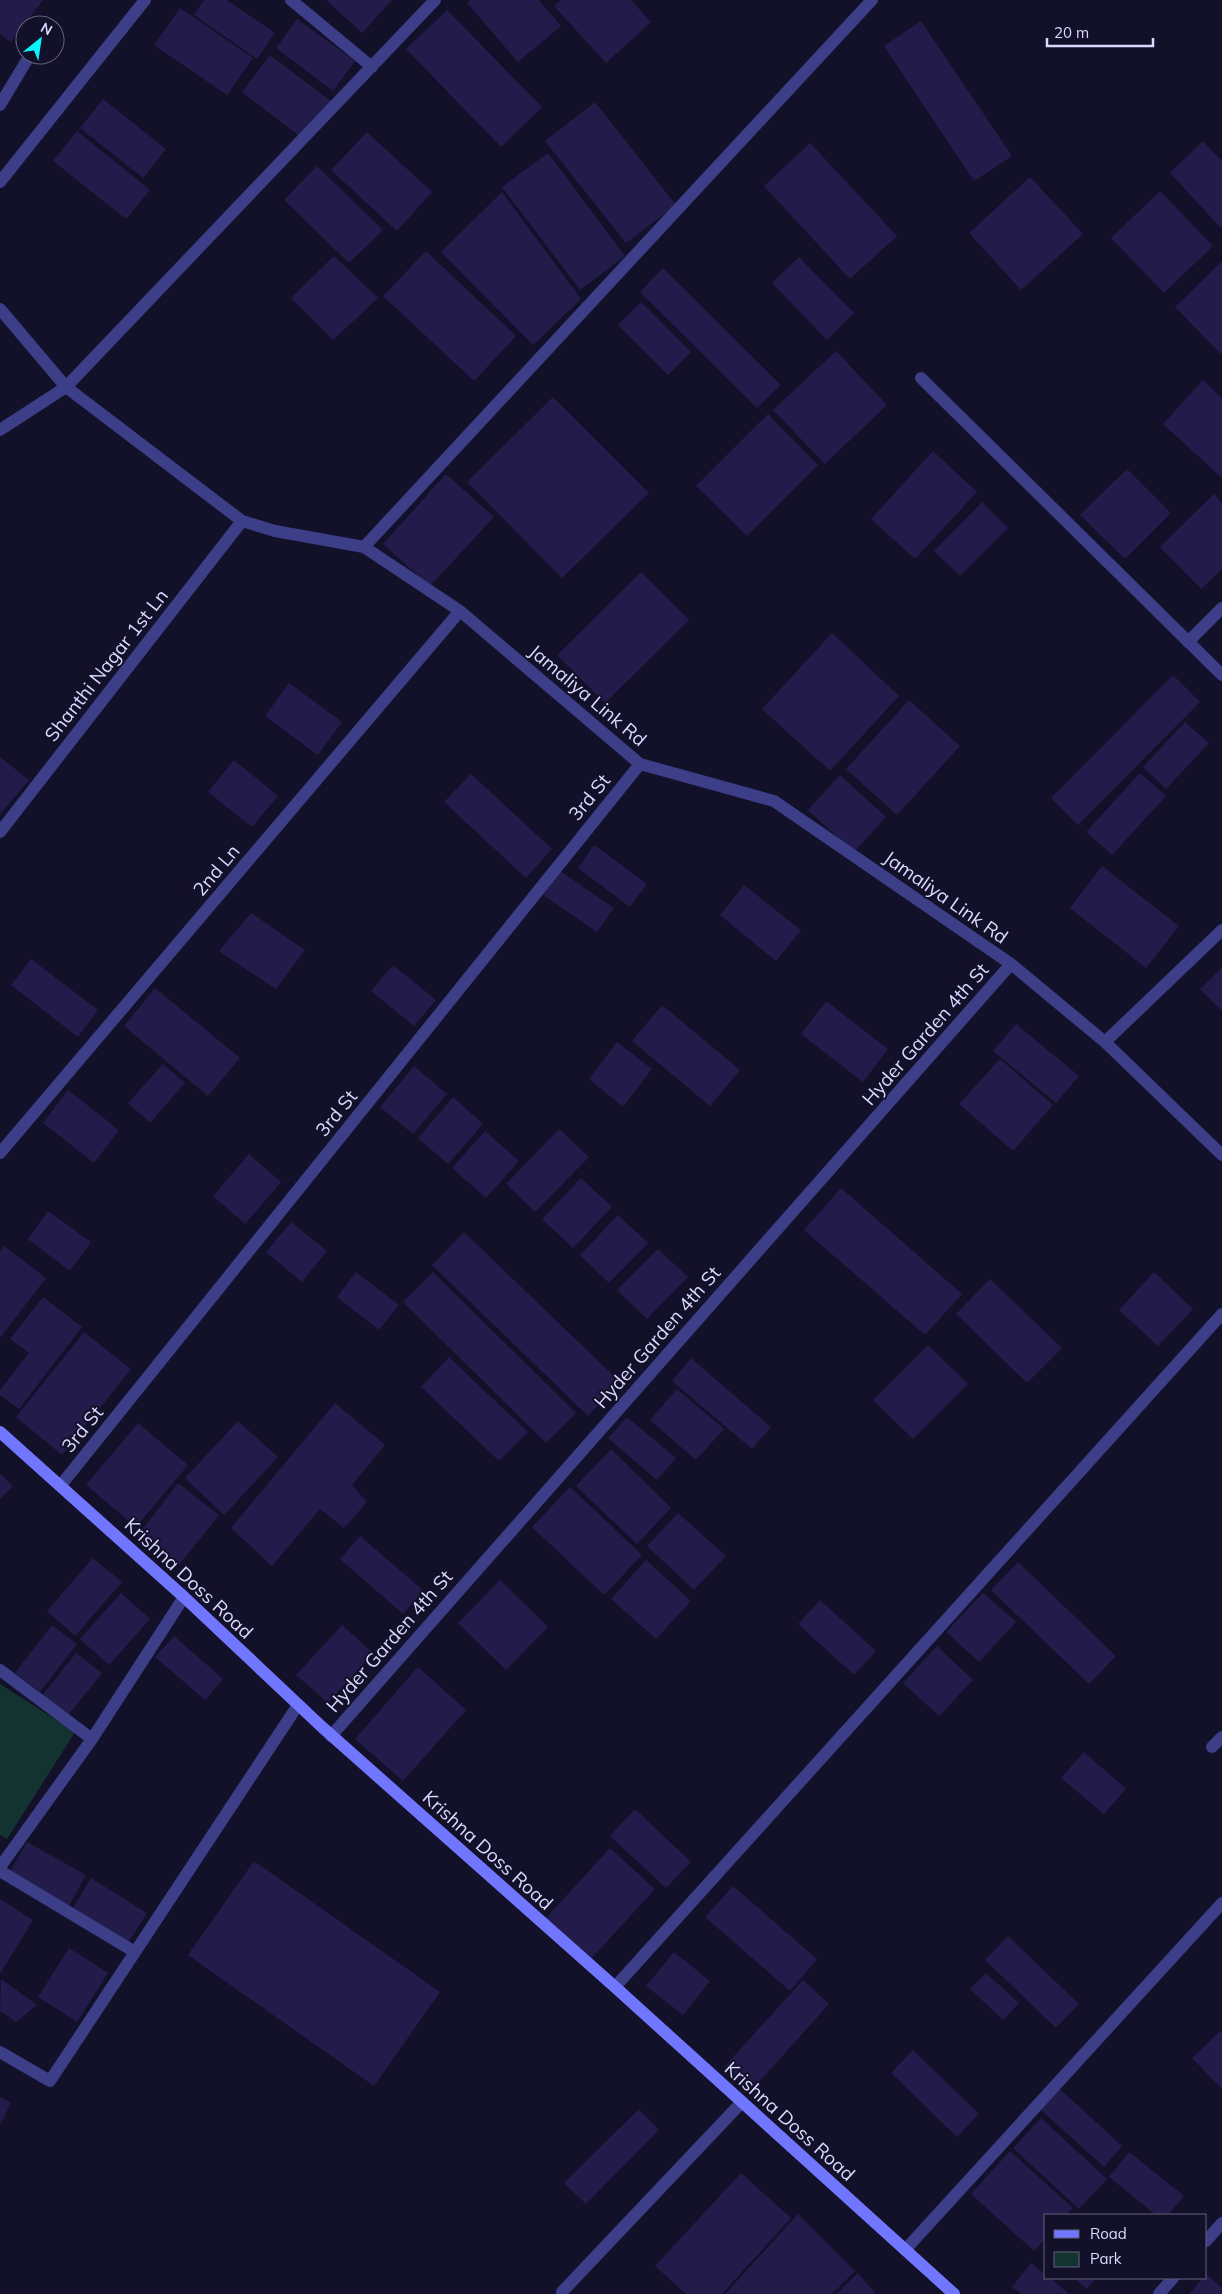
<svg xmlns="http://www.w3.org/2000/svg" width="1222" height="2294" viewBox="0 0 1222 2294" font-family="Mulish,sans-serif">
	<rect width="100%" height="100%" fill="#131029"/>
	<path fill="#133330" d="M0,1684L75,1732L7,1839L0,1835Z"/>
	<path fill="#231c4a" d="M0,0H43L11,42L0,34Z
		M204,0H227L275,33L257,59L194,15Z
		M326,0H392L362,33Z
		M470,0H539L561,26L518,62L467,3Z
		M561,0H631L651,22L606,63L554,6Z
		M180,8L253,58L227,95L154,45Z
		M447,10L542,107L501,147L406,49Z
		M297,19L355,61L333,91L276,48Z
		M921,21L1012,156L974,181L884,46Z
		M270,55L331,101L302,138L242,92Z
		M103,99L166,149L143,178L80,128Z
		M595,102L676,205L626,243L545,141Z
		M77,131L150,190L126,219L53,161Z
		M367,132L432,192L397,231L331,170Z
		M1203,141L1222,161V229L1170,173Z
		M810,143L897,236L850,279L764,186Z
		M548,153L625,256L580,290L502,187Z
		M317,166L383,230L349,263L284,200Z
		M1030,177L1083,234L1021,290L969,233Z
		M1160,191L1213,246L1164,293L1111,238Z
		M502,192L581,299L533,345L441,252Z
		M426,251L516,336L474,381L383,296Z
		M334,256L378,298L333,340L291,298Z
		M799,257L854,313L827,340L772,283Z
		M1222,261V353L1221,354L1175,307Z
		M663,268L781,385L757,408L640,292Z
		M641,302L691,352L668,375L618,325Z
		M836,351L887,405L825,464L773,410Z
		M1203,380L1222,398V478L1163,424Z
		M553,397L649,493L562,578L467,482Z
		M768,414L818,465L747,536L696,486Z
		M933,451L977,492L915,559L871,519Z
		M1127,469L1171,513L1125,559L1080,515Z
		M446,474L494,517L430,586L383,544Z
		M1214,494L1222,503V569L1201,589L1160,547Z
		M982,502L1008,528L960,576L934,551Z
		M641,572L689,620L605,703L557,655Z
		M832,633L899,696L830,771L762,709Z
		M1173,675L1200,702L1078,825L1051,798Z
		M289,683L342,722L318,755L265,716Z
		M909,700L960,746L897,815L846,769Z
		M1185,722L1209,743L1166,789L1143,767Z
		M0,757L29,780L0,814Z
		M234,760L278,796L252,827L208,792Z
		M1140,773L1166,796L1112,855L1086,832Z
		M471,774L552,849L526,878L444,802Z
		M840,775L886,817L854,852L808,810Z
		M594,845L647,884L630,907L578,868Z
		M1102,866L1179,926L1146,968L1070,908Z
		M560,871L614,908L597,932L543,895Z
		M744,885L801,930L776,961L720,915Z
		M251,913L305,950L276,989L219,951Z
		M31,959L98,1010L78,1037L11,985Z
		M393,965L436,1000L414,1026L371,991Z
		M1222,968V1011L1200,989Z
		M155,988L240,1058L208,1096L124,1026Z
		M826,1001L888,1049L863,1082L801,1034Z
		M662,1005L740,1070L710,1106L632,1041Z
		M1016,1024L1079,1076L1056,1103L993,1051Z
		M617,1042L652,1069L623,1107L589,1079Z
		M1000,1059L1053,1105L1013,1151L959,1104Z
		M163,1064L185,1083L150,1123L128,1103Z
		M414,1066L447,1094L413,1134L380,1107Z
		M68,1090L119,1130L94,1163L43,1123Z
		M453,1097L483,1124L448,1164L418,1138Z
		M559,1129L589,1157L535,1212L506,1184Z
		M485,1131L519,1161L486,1198L452,1168Z
		M249,1154L281,1182L245,1224L213,1196Z
		M581,1178L612,1207L573,1248L542,1219Z
		M841,1188L962,1294L925,1335L804,1230Z
		M48,1211L91,1242L70,1271L28,1239Z
		M618,1215L648,1243L609,1283L580,1255Z
		M291,1222L327,1251L302,1282L266,1252Z
		M464,1232L620,1382L588,1416L432,1265Z
		M4,1246L46,1278L0,1338V1252Z
		M658,1249L688,1277L647,1319L617,1290Z
		M356,1272L399,1305L379,1330L337,1297Z
		M433,1272L576,1413L546,1443L403,1302Z
		M1154,1272L1193,1309L1158,1346L1119,1310Z
		M990,1279L1062,1348L1027,1383L956,1314Z
		M43,1297L82,1327L19,1409L0,1395V1390L29,1353L10,1339Z
		M84,1332L131,1369L62,1455L16,1417Z
		M928,1345L968,1384L913,1439L873,1400Z
		M449,1357L528,1432L499,1461L421,1387Z
		M691,1358L771,1427L752,1449L672,1381Z
		M677,1389L724,1429L696,1460L650,1420Z
		M335,1403L385,1445L352,1485L367,1502L344,1528L320,1509L272,1566L231,1528Z
		M627,1417L676,1458L657,1480L608,1438Z
		M238,1421L278,1457L224,1515L185,1478Z
		M138,1423L188,1465L136,1527L86,1485Z
		M611,1449L671,1508L637,1544L576,1486Z
		M0,1474L13,1486L0,1499Z
		M178,1483L219,1515L179,1565L139,1534Z
		M570,1487L642,1555L604,1595L532,1527Z
		M678,1513L726,1556L694,1590L647,1546Z
		M360,1536L423,1590L403,1614L340,1559Z
		M93,1558L122,1582L75,1636L47,1611Z
		M646,1560L691,1601L656,1639L611,1599Z
		M1018,1562L1116,1656L1089,1684L991,1590Z
		M500,1580L548,1627L506,1670L458,1623Z
		M121,1593L150,1619L109,1665L80,1639Z
		M983,1593L1016,1622L979,1662L946,1632Z
		M820,1600L876,1651L854,1675L798,1624Z
		M52,1625L77,1644L40,1692L15,1673Z
		M342,1625L373,1653L328,1703L296,1675Z
		M174,1636L223,1679L205,1700L155,1657Z
		M937,1646L973,1680L939,1716L903,1683Z
		M76,1653L102,1673L67,1717L41,1697Z
		M418,1667L466,1710L403,1781L355,1739Z
		M1084,1752L1126,1789L1104,1814L1061,1778Z
		M635,1809L691,1862L666,1888L610,1836Z
		M27,1842L86,1875L69,1906L9,1873Z
		M610,1848L655,1889L591,1959L546,1918Z
		M254,1861L440,1992L374,2086L188,1955Z
		M91,1878L147,1913L128,1943L73,1908Z
		M733,1886L817,1959L790,1991L705,1917Z
		M0,1899L33,1920L0,1974Z
		M1008,1936L1079,2004L1056,2028L985,1960Z
		M69,1948L108,1973L77,2022L38,1997Z
		M674,1952L710,1981L683,2015L646,1986Z
		M986,1973L1019,2003L1003,2020L970,1989Z
		M1,1979L37,2005L16,2022L0,2011Z
		M803,1980L829,2004L751,2091L724,2067Z
		M1220,2031L1222,2033V2089L1192,2058Z
		M913,2050L979,2114L957,2137L891,2073Z
		M1060,2089L1122,2146L1104,2167L1041,2110Z
		M0,2097L11,2103L0,2125Z
		M639,2109L659,2130L586,2204L564,2183Z
		M1041,2118L1107,2179L1079,2209L1013,2148Z
		M1010,2151L1073,2208L1066,2215H1046V2238L1034,2251L971,2194Z
		M1129,2152L1184,2196L1168,2215H1156L1109,2177Z
		M741,2173L791,2218L722,2294H686L655,2266Z
		M798,2214L855,2271L832,2294H725Z
		M1031,2263L1046,2275V2278H1050L1069,2294H1021L1012,2287Z
		M858,2273L876,2294H836Z
		M1206,2274L1222,2288V2294H1189L1203,2278H1206Z
		M1073,2278H1096L1087,2289Z"/>
	<g fill="none" stroke-linecap="round" stroke-linejoin="round">
		<path stroke="#3c3e88" stroke-width="12" d="M1188,642L1222,608
			M562,2292L742,2102"/>
		<path stroke="#3c3e88" stroke-width="12" d="M291,0L372,67
			M0,105L27,60
			M0,182L145,0
			M0,309L66,387L242,521L275,531L364,547L460,611L640,764L774,801L1011,964L1105,1042L1222,1155
			M921,378L1222,675
			M0,430L66,387L435,0
			M364,547L872,0
			M0,832L242,521
			M1105,1042L1222,930
			M0,1153L460,611
			M61,1485L640,764
			M0,1670L92,1739
			M331,1736L1011,964
			M1212,1747L1222,1737
			M0,1867L92,1739L184,1597
			M0,1871L135,1952
			M615,1987L1222,1314
			M0,2052L50,2081L298,1705
			M1206,2241L1222,2223
			M905,2250L1222,1903
			M1159,2294L1173,2278"/>
		<path stroke="#7076fe" stroke-width="12" d="M0,1432L184,1597L322,1727L615,1987L954,2294"/>
	</g>
	<g text-anchor="middle" stroke-width="4" stroke-linejoin="round" paint-order="stroke">
		<g font-size="19" fill="#dbd9ff" stroke="#131029">
			<text transform="translate(106 665) rotate(-52)" y="7">Shanthi Nagar 1st Ln</text>
			<text transform="translate(588 695) rotate(40)" y="7">Jamaliya Link Rd</text>
			<text transform="translate(589 797) rotate(-51)" y="7">3rd St</text>
			<text transform="translate(216 870) rotate(-50)" y="7">2nd Ln</text>
			<text transform="translate(946 897) rotate(35)" y="7">Jamaliya Link Rd</text>
			<text transform="translate(925 1034) rotate(-49)" y="7">Hyder Garden 4th St</text>
			<text transform="translate(336 1113) rotate(-51)" y="7">3rd St</text>
			<text transform="translate(657 1337) rotate(-49)" y="7">Hyder Garden 4th St</text>
			<text transform="translate(82 1429) rotate(-51)" y="7">3rd St</text>
			<text transform="translate(189 1578) rotate(43)" y="7">Krishna Doss Road</text>
			<text transform="translate(389 1641) rotate(-49)" y="7">Hyder Garden 4th St</text>
			<text transform="translate(488 1850) rotate(42)" y="7">Krishna Doss Road</text>
			<text transform="translate(790 2121) rotate(42)" y="7">Krishna Doss Road</text>
		</g>
	</g>
	<rect x="1044" y="2214" width="162" height="65" fill="#131029" stroke="#63607f"/>
	<rect x="1054" y="2230" width="25" height="8" fill="#7076fe" stroke="#63607f"/>
	<text x="1090" y="2239" font-size="15" fill="#dbd9ff">Road</text>
	<rect x="1054" y="2252" width="25" height="15" fill="#133330" stroke="#63607f"/>
	<text x="1090" y="2264" font-size="15" fill="#dbd9ff">Park</text>
	<g transform="translate(40 40) rotate(30)"><circle r="24" fill="#131029" stroke="#63607f"/>
	<path d="M0-4L9 19L0 12L-9 19Z" fill="#06f6fe"/>
	<text y="-8" font-size="14" font-weight="bold" text-anchor="middle" fill="#dbd9ff">N</text>
	</g>
	<path d="M1047 38v8h106v-8" fill="none" stroke="#dbd9ff" stroke-width="2.5"/>
	<text x="1054" y="38" font-size="15" fill="#dbd9ff" stroke="#131029" stroke-width="4" paint-order="stroke">20 m</text>
</svg>
